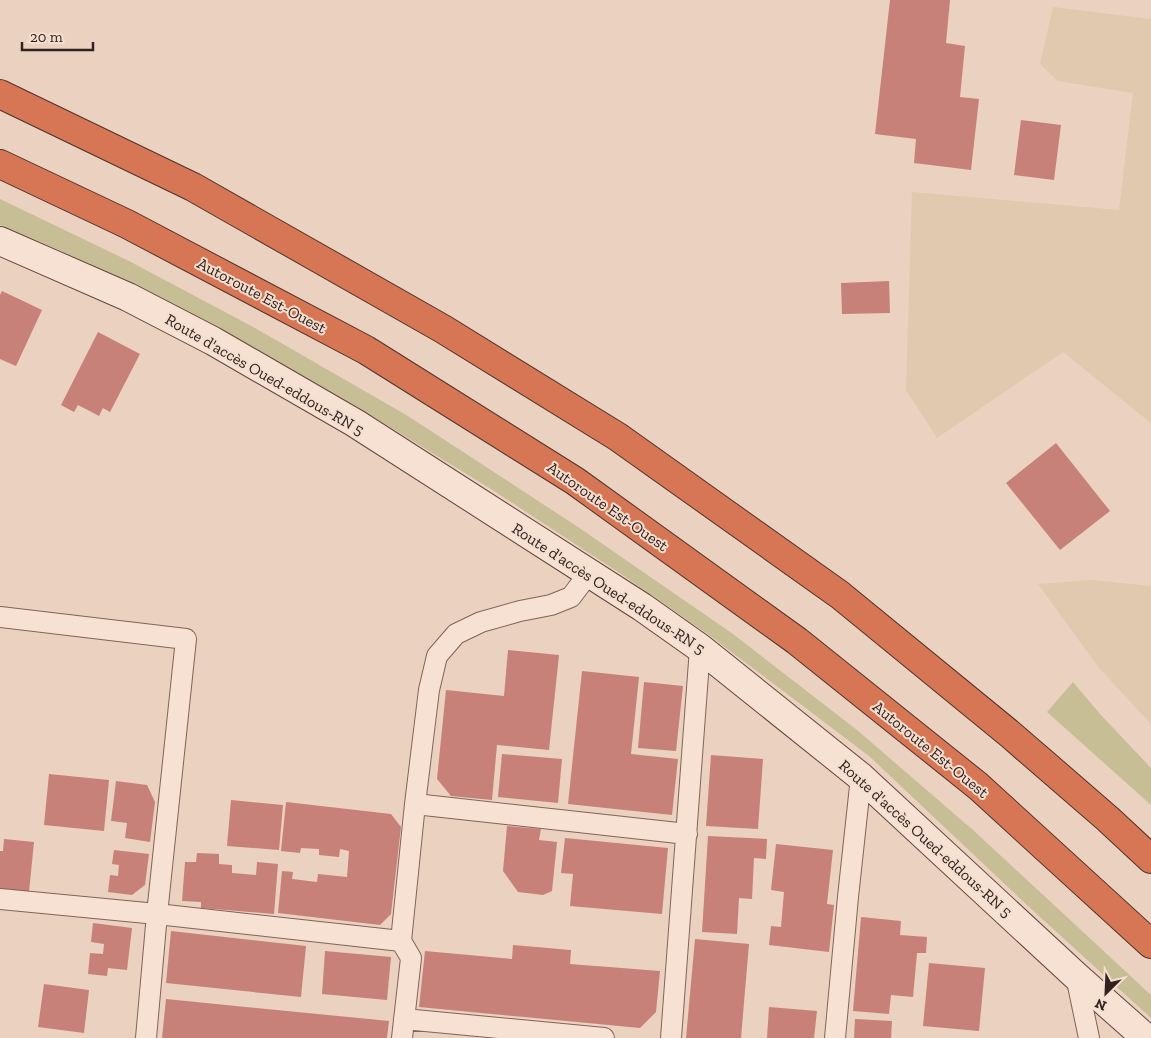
<svg xmlns="http://www.w3.org/2000/svg" width="1151" height="1038" viewBox="0 0 1151 1038" font-family="'Zilla Slab',serif">
	<rect width="100%" height="100%" fill="#ebd1c0"/>
	<path fill="#e0c9ae" d="M1053,7L1151,19V423L1063,352L937,438L906,390L912,192L1119,210L1133,93L1058,81L1040,64Z
		M1092,580L1151,586V724L1099,668L1038,584Z"/>
	<path fill="#c8be95" d="M0,199L129,261L255,328L408,416L578,527L733,634L857,730L973,830L1151,995V1018L1028,906L869,756L709,635L618,572L491,489L359,408L222,331L57,249L0,225Z
		M1073,682L1100,714L1151,768V805L1047,712Z"/>
	<path fill="#c78178" d="M890,0H950L946,43L965,46L960,97L979,99L971,170L914,163L916,139L875,134Z
		M1021,120L1061,125L1054,180L1014,175Z
		M889,281L890,313L842,314L841,283Z
		M2,291L42,310L16,366L0,359V295Z
		M98,332L140,354L110,412L103,408L99,416L78,405L74,412L61,405Z
		M1056,443L1110,511L1060,550L1006,483Z
		M508,650L559,655L549,750L497,745L492,800L451,796L437,779L446,690L504,696Z
		M582,671L639,677L631,754L678,759L672,815L568,804Z
		M644,682L683,686L676,751L638,748Z
		M502,754L562,759L558,803L498,797Z
		M711,755L763,759L758,829L706,826Z
		M49,774L109,780L104,831L44,825Z
		M116,781L147,785L155,802L150,842L125,838L127,823L111,821Z
		M231,800L283,805L279,850L227,846Z
		M286,802L391,814L401,827L391,914L380,925L278,913L282,871L293,872L292,879L317,882L318,874L347,877L349,851L340,849L339,857L319,855V849L301,848L300,853L281,851Z
		M507,826L541,829L539,840L557,842L552,891L543,895L518,892L503,871Z
		M708,836L767,839L766,859L754,858L752,899L739,898L737,934L702,932Z
		M565,838L668,848L662,914L570,906L573,874L561,873Z
		M4,839L34,842L29,892L0,889V851H3Z
		M776,844L833,850L827,904L834,905L829,952L769,945L771,926L781,927L784,892L771,890Z
		M114,850L149,854L145,885L132,895L108,892L110,875L118,876L119,865L112,864Z
		M197,853L219,854V864L232,865V873L256,875L257,862L278,864L274,914L201,908V902L182,901L185,862H196Z
		M861,917L901,921L900,935L927,937L926,953H917L913,997L891,995L889,1014L853,1011Z
		M93,923L132,928L127,970L108,968L107,976L88,974L90,953L103,954L104,944L91,942Z
		M171,931L306,946L301,997L166,983Z
		M695,939L749,944L741,1038H686Z
		M513,945L571,950L570,964L660,971L656,1012L640,1028L419,1007L425,951L512,959Z
		M325,951L391,957L387,1000L322,994Z
		M929,963L985,968L979,1031L923,1026Z
		M44,984L89,990L84,1033L38,1027Z
		M166,999L389,1021L387,1038H162Z
		M769,1007L817,1011L814,1038H767Z
		M855,1019L892,1021L891,1038H854Z"/>
	<g fill="none" stroke-linecap="round" stroke-linejoin="round">
		<defs>
			<path id="street" d="M0,617L186,639L157,914L146,1038
				M415,804L687,834
				M0,899L157,914L401,941
				M1076,976L1089,1038
				M404,1019L604,1038
				M402,1038L411,958L401,941L415,804L429,690L437,656L456,634L481,622L520,611L551,605L571,597L589,573
				M671,1038L700,648
				M835,1038L848,897L861,777"/>
			<path id="secondary" d="M0,241L128,297L213,341L355,423L642,607L700,648L861,777L1076,976L1146,1038"/>
			<path id="highway" d="M0,94L193,187L443,329L618,437L840,595L1011,735L1108,819L1151,859
				M0,164L127,224L366,350L575,481L797,641L978,786L1151,944"/>
		</defs>
		<use href="#street" stroke="#836359" stroke-width="22"/>
		<use href="#secondary" stroke="#64443c" stroke-width="30"/>
		<use href="#highway" stroke="#50332d" stroke-width="30"/>
		<use href="#street" stroke="#f6e1d2" stroke-width="20"/>
		<use href="#secondary" stroke="#f6e1d2" stroke-width="28"/>
		<use href="#highway" stroke="#d77654" stroke-width="28"/>
	</g>
	<g text-anchor="middle" stroke-width="4" stroke-linejoin="round" paint-order="stroke">
		<g font-size="16" fill="#33211d" stroke="#f3decf">
			<text transform="translate(262 295) rotate(28)" y="6">Autoroute Est-Ouest</text>
			<text transform="translate(265 374) rotate(30)" y="6">Route d'accès Oued-eddous-RN 5</text>
			<text transform="translate(608 506) rotate(35)" y="6">Autoroute Est-Ouest</text>
			<text transform="translate(609 588) rotate(33)" y="6">Route d'accès Oued-eddous-RN 5</text>
			<text transform="translate(931 749) rotate(39)" y="6">Autoroute Est-Ouest</text>
			<text transform="translate(926 838) rotate(42)" y="6">Route d'accès Oued-eddous-RN 5</text>
		</g>
	</g>
	<g transform="translate(1106 993) rotate(204)" stroke="#f3decf" stroke-width="4" paint-order="stroke">
	<path d="M0-4L9 19L0 12L-9 19Z" fill="#33211d"/>
	<text y="-8" font-size="14" font-weight="bold" text-anchor="middle" fill="#33211d">N</text>
	</g>
	<path d="M22 42v8h71v-8" fill="none" stroke="#33211d" stroke-width="2.5"/>
	<text x="30" y="42" font-size="15" fill="#33211d" stroke="#f3decf" stroke-width="4" paint-order="stroke">20 m</text>
</svg>
